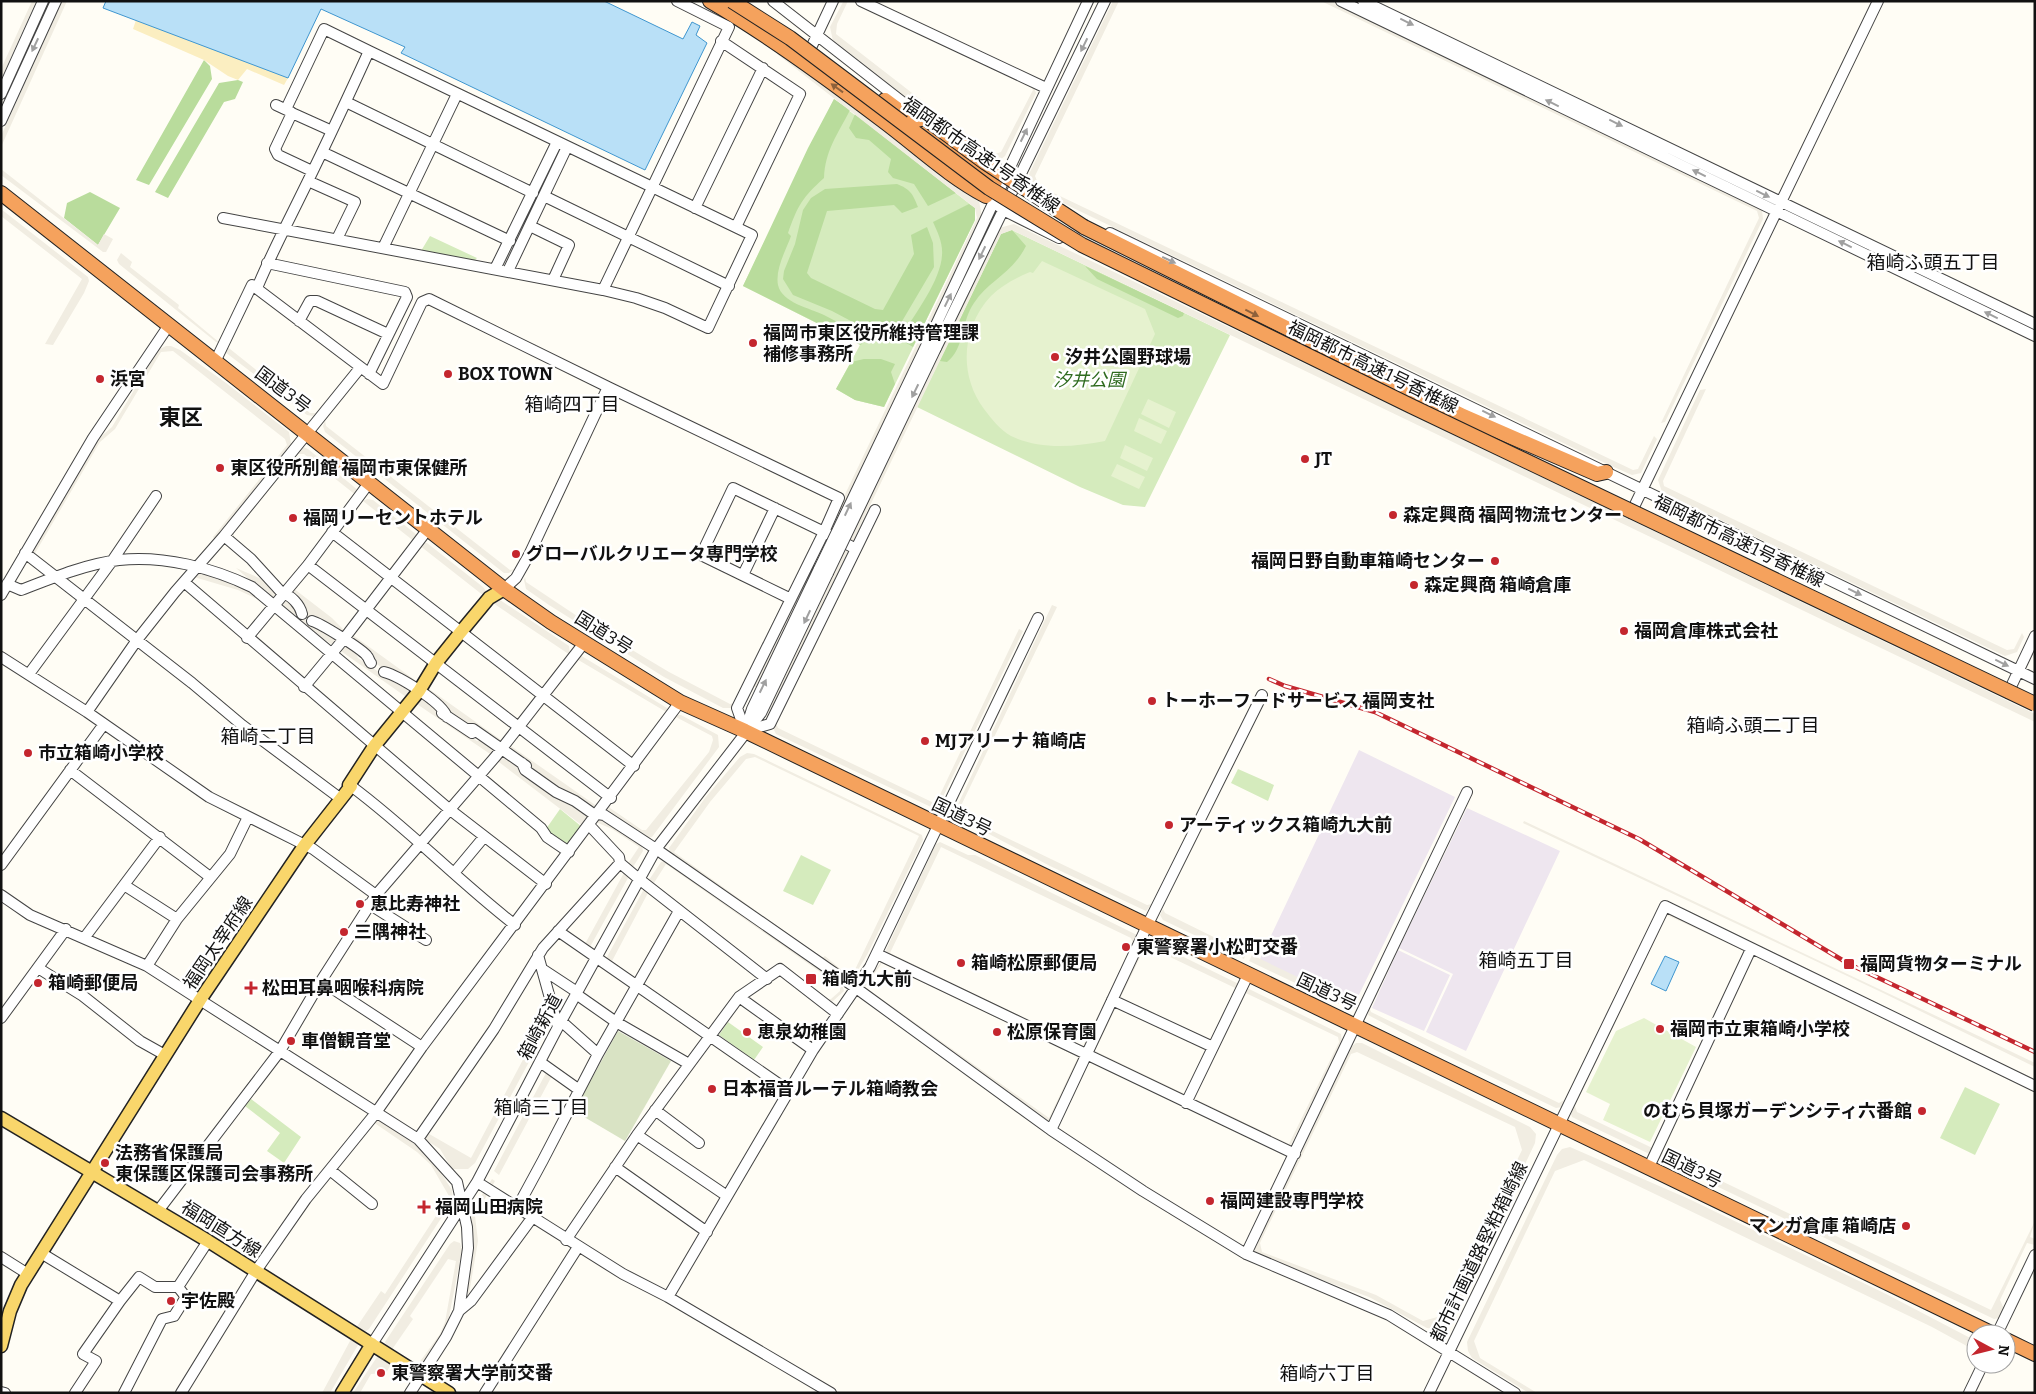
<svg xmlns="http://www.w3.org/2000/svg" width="2036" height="1394" viewBox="0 0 2036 1394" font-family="Bitter,'Noto Sans JP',serif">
	<rect width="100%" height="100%" fill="#fffdf5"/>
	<path fill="#eee6ef" d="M1359,750L1455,797L1354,1005L1259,961Z
		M1467,808L1560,851L1466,1051L1426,1032L1453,974L1399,948Z
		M1398,950L1450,975L1424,1031L1372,1008Z"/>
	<path fill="#d5ebbd" d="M834,99L975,208V220L884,407L855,400L836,389L860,345L743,286Z
		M1012,230L1230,335L1145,507L1123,505L1080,487L917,407L1001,234Z
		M430,236L477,258L474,261L421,251Z
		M1238,769L1274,785L1268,801L1231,783Z
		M560,809L582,827L567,848L546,829Z
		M801,855L831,870L813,905L783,891Z
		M728,1022L763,1047L754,1060L719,1035Z
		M1965,1087L2000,1104L1975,1155L1940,1138Z
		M251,1099L301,1137L284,1163L267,1151L280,1133L245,1106Z"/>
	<path fill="#b9dc9c" d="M204,60L210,66L212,79L149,185L136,180Z
		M238,80L243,82L235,99L224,102L168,198L155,192L219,83Z
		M834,99L850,110C838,134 825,150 824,178C802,198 798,205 788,233L791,236C786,250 775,269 778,285C782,303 810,308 824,315C838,322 852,330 865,337L861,345L743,286L808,148Z
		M855,114L956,193L928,206L914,184L893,178L888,172L891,159L869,140L856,138L849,128Z
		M897,184C910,189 913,194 918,207L902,213L894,205L827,211L807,273L811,278L875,309L883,310L914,254L911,235L927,227L933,243L934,267L901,323L891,329H866L832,311L793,295L783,279L784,271L795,244L803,210L811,198L825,189Z
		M90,192L120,208L98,245L64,218L67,203Z
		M969,204L975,208V220L913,347L903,341L902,335C915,314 941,280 942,255C943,243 938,233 933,222Z
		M1012,230L1026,246C1012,274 989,280 974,303C961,321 965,348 947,362L940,361L1001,234Z
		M1085,266L1184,313L1183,316L1178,318L1097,279Z
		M864,359H881L895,364L891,372L895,384L884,407L855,400L836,389L851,362Z"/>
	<path fill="#fbeec1" d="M136,20L288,78L284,85L247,69L238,80L228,76L204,60L133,29Z"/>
	<path fill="#d9e3c4" d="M618,1031L671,1061L625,1141L574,1111Z"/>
	<path fill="#e6f2cf" d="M1042,261L1145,309L1155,334L1105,441C1074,447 1040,450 1011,436C1000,430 991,418 984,409C958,374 962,327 991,296C1002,285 1016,278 1030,272L1033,273Z
		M1148,399L1176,412L1169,428L1141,414Z
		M1139,418L1167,431L1161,444L1134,431Z
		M1125,445L1153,458L1147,471L1120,458Z
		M1117,464L1145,477L1139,489L1111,476Z
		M1644,1018L1696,1047L1650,1142L1603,1120L1610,1104L1586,1092L1616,1031Z"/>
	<path fill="#f1ede2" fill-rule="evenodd" d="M32,1H36L1,80V69Z
		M62,1H67L1,147V136Z
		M718,1H724L786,41L788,40L824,65L976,184L977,187L974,188L882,116L878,122L979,201L982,217L757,687H753L977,218L975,208L777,54L785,44Z
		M848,1L837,24L836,34L992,155L1001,152L1033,90L1031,86L1034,88L1036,93L1005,156L1000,160L988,162L833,41L830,27L843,2Z
		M1113,1H1119L1035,176L1039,186L1633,470L1638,469L1654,436L1657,439L1641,473L1632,475L1607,464L1069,206L1033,186L1029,174Z
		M1321,1H1332L1762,210L1763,219L1665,422L1661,423L1759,218L1757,211Z
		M1,169L98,245L104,234L113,239L106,252H103L1,175Z
		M1,209L88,277L89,281L84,293L53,345L45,344L82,279L1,216Z
		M1014,224L2035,714V722L1012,230L1001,234L768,717L765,716L999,228Z
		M121,253L132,262L130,267L179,305L178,308L220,343L216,342L119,264L117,260Z
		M225,345L310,413H316L313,416L307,415L225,352Z
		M166,346H171L180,350L226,383L289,432L291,444L255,491L241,505L239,511L216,541L213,537L287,445L285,439L173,351L161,352L115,429L100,442L34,555L31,553L98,439L112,427L158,350Z
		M1706,389L1663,481L1664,486L2007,650L2014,649L2022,633L2024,637L2017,652L2005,656L1662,492L1658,480L1700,390Z
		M325,420L326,426L510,570L515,569L509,573H504L325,432L323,426Z
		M303,447L308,449L359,491L357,496L304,454H298L234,533V538L263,563L283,586H288L285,590L233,538L232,532Z
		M367,499L373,500L417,535L415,542L363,501Z
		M422,543H427L483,587L486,591L484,596L419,545Z
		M236,568L264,580L277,595L273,600Z
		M200,572L240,584L261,601L238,590L194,577Z
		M525,577L526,582L592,626L669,672L730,704L734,703L747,675L749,678L732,708H723L664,677L549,605L526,589L524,580Z
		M293,588L332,618L345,631L342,636L312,619L305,613L291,591Z
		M284,597L297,607V613L308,622L337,640L335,646L309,631L280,604Z
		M497,598L569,646L570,655L490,601Z
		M1052,605L1057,607L957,814L1147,905L1152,904L1146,911L1050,866L953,815Z
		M1019,629L1023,631L938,807H931L776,734L774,730L773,727L786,699L788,700L776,723L778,728L934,803L937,801Z
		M350,633L419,683L418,685L385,670L374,662L350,641Z
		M341,645L347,646L355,651L358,658L395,683H403L412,690L409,699L338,649Z
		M580,655L667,708L668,713L575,658Z
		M425,686L504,742L501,744L466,727L423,691Z
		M417,698H423L435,706L436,711L477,741L484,740L496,748L493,756L414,702Z
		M675,715H681L718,735L719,747L652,837L648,838L606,810L609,804L610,808L642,830H646L709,752L713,740L712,736L674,716Z
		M508,744L598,807L594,810L537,776L535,770L507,750Z
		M502,753L521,765L522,771L565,803L574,804L590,814L584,827L495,759Z
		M747,753L754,754L922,835L923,840L868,953L852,980L670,853L669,848L705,798L740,757ZM755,757L919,836L851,978L825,956L822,958L674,852L710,802L746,759Z
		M599,820H603L642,845L643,851L633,867L627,865L639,847L612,829L596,822Z
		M1524,821L1987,1040L2035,1063V1067L1879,991L1523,823Z
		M940,842L968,855H975L1137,935V939L1085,1048L887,954L886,950L936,844ZM941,847L1131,938L1133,943L1083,1046L890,953Z
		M664,861L842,984L844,991L832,1002H826L780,964L781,962L827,999H831L840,991V986L666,864L652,886L649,883V880L661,862Z
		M625,871L628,878L590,947L587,946L585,944Z
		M644,889L649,891L611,963L607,957Z
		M1163,909L1165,913L1246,953L1244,959L1163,920L1160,915Z
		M1667,911L1745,950L1744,951L1667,915L1575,1106L1577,1112L1991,1310L2035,1221L2030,1237L2035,1239V1245L2027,1243L2000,1300L2004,1309L1999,1318L1994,1319L1572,1117L1570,1112Z
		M1151,941L1341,1034L1342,1041L1290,1147L1092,1052L1144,943ZM1149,947L1338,1037L1339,1042L1289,1144L1095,1051L1144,949Z
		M1252,955L1354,1004L1359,1002L1355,1008L1350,1009L1249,961Z
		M882,961L1080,1056L1050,1121H1048L863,989V985ZM882,963L1078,1057L1049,1118L865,987Z
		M1369,1007L1371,1012L1559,1103L1564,1100L1562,1107L1556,1108L1435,1050L1368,1015Z
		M1356,1043H1362L1530,1127L1536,1134L1535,1143L1451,1321L1440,1330L1427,1328L1369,1297L1300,1272L1255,1252V1247L1351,1047ZM1357,1052L1515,1127L1522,1150L1441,1316L1423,1321L1376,1295L1262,1252L1260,1243L1351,1054Z
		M527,1052L531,1057L530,1060L475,1163L468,1169H452L440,1149L423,1138L424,1131L471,1158Z
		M547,1071L554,1072L499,1175L494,1171Z
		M379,1120L418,1146L433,1161L452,1190L453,1200L369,1329L363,1333L356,1328L381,1291L385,1294L449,1196L431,1165L417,1152L373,1122Z
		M1570,1147L1689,1199L1886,1294L1976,1341V1351L1932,1327L1584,1160L1555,1171L1474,1341L1480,1358L1537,1393H1529L1472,1358L1468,1351L1467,1342L1557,1155L1562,1149Z
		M492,1179L495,1181L475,1216L478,1241L469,1294L466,1291L472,1241L471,1212Z
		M454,1241L460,1243L462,1250L449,1317L445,1330L421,1368L416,1367L440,1334L445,1322L456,1261L448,1259L410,1316L413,1319L391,1351L386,1346L385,1342L450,1244Z
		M349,1334L359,1343L358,1345L330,1393H322L350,1341Z
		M379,1354L393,1361L386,1373L371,1374L360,1393H353Z"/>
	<path fill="#b9e0f7" stroke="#3f96cf" d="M106,1H604L683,39L692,22L700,26L696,35L707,43L645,170L401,53L405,47L321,9L288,78L103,8Z
		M1665,956L1679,962L1666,991L1651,984Z"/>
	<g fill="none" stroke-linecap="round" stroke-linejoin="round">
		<defs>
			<path id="minor" d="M773,1L928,122
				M861,1L1046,88
				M1341,1L2035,336
				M1363,1L2035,324
				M721,41L800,94L736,227
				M810,50L833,1
				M1,94L43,1
				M346,102L533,193
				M276,105L291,112
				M286,109L324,29L369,51
				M1,121L56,1
				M322,152L510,241
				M312,171L278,155L275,149L292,113L332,131
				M308,181L355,202L337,239
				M983,191L1003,210L1059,238
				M544,196L729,286
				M695,208L763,68
				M223,218L603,290L636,298L665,308L708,328L752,235L369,51C349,95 328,140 307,183C290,218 272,252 257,288
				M530,226L569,245L553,280
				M1110,233L2035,679
				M383,248L457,94
				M267,263L405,292L407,297L369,374
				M495,269L557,142
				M508,271L567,147
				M603,290L729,27L677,1
				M299,321L310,301H317L388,334
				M927,344L1088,1
				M936,348L1105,1
				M215,362L252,285L383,384L422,302L429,299L608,387L529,555L516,578L504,589
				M608,387L839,498L824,532L733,488L701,555L791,599
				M1631,513L1878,1
				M332,532L634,766
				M824,532L856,549L770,724L745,731L737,708Z
				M224,536L251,559L282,593C291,595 300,605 302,614
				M856,549L875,510
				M25,553L192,683L242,725L341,799
				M308,565L611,798
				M743,575L775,508
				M184,582L449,809L546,884
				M7,584L21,590C52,578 86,564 119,560C163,555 213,568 252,587L541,828L547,837L569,852
				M1,595L93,438L169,325
				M312,621C320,623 362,649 367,656C369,658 369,661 371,663
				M247,638L308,565L369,483
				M1,657L87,712L209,797L313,849L376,895
				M384,672C399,676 442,702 447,717
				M29,674L112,561L156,496
				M304,687L343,640L428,529
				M2008,693L2035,636
				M87,712L137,640L175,592L224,536L360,368
				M442,713L472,733
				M746,728L752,709L819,569
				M466,729H473L526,766
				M522,763L525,770L556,792L575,801L592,813L604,815L656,849L856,988L1051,1130L1143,1191L1246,1254L1389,1315L1515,1393
				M70,770L210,877
				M351,786C409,829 458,881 515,925
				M590,826L619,857L620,863L639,879L767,979
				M1,865L104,724
				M454,873L484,837
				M124,885L177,919
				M1,895L30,915L147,966L200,1000L418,1139L457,1182L467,1227L468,1248L459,1311L446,1337L410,1393
				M369,904L426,940
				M558,931L789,1091
				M85,937L160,837
				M877,954L1295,1154
				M538,955L558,1027
				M147,966L177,919L230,854L248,817
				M38,968L83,996L140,1041L165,1055
				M542,969L577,992
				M321,981L422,1047
				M576,994L616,1022L689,1064
				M739,997L813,1050
				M1112,1000L1213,1047
				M1,1018L66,929
				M561,1021L598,1054
				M540,1062L578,1089
				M1186,1103L1248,975
				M655,1110L699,1143
				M1051,1130L1147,926L1262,695
				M637,1135L727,1196
				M418,1139L494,1029L543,948L620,863
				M615,1167L707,1232
				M1648,1169L1751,949
				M330,1170L372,1204
				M477,1182L623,1274L668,1297L831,1393
				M517,1208L543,1160L598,1054L679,911
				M158,1211L280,1051L321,981L376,895L496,756L584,643
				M566,1240L637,1135L739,997L780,969L838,1014
				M41,1253L120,1301L83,1354L96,1361L75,1393
				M1246,1254L1467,792
				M1,1257L28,1274
				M668,1297L813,1050L870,967L1038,618
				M120,1301L139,1277L155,1287H178
				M459,1311L471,1301L532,1218
				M1997,1334L2035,1255
				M372,1344L477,1182L558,1027L656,849L761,713L828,573
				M1,1392L5,1393
				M124,1393L162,1319L174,1316L186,1297L178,1287L208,1241
				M181,1393L256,1271L306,1199L375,1114L422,1047L680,702
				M485,1393L578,1247
				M1429,1393L1665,906L2035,1086
				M1969,1393L1983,1364"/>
			<path id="major" d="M1,1118L208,1241L449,1393
				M1,1346L10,1311L21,1285L200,1000L304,846L351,786L349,785L375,745L419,691L436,663L460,633L489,598L504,589
				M342,1393L372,1344"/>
			<path id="highway" d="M710,1C770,36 827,78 882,120C917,146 948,176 986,196
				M885,100L995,182
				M1,193L504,589L551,622L680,702L745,731L1993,1334
				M1084,227L1463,416L1597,474L1606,472
				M2006,1340L2035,1354"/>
		</defs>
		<use href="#minor" stroke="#444" stroke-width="12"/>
		<use href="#major" stroke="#222" stroke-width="15"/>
		<use href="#highway" stroke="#222" stroke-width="16"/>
		<use href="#minor" stroke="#fff" stroke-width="10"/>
		<use href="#major" stroke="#f9d66b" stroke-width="12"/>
		<use href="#highway" stroke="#f5a25d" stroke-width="14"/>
		<defs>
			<path id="rail" d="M1269,679L1285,686L1375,712L1639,839L1849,964L2035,1052"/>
		</defs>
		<use href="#rail" stroke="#c4262e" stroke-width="4.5"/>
		<use href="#rail" stroke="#fff" stroke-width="2.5" stroke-dasharray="8" stroke-linecap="butt"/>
		<defs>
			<path id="minor-bridge" d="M819,569L927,344
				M828,573L936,348"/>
			<path id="highway-bridge" d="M732,1L790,38L989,188L1082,245L1411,406L2035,704
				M913,121L925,118L986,163L1084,227"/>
		</defs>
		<use href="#minor-bridge" stroke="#444" stroke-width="12" stroke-linecap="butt"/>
		<use href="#highway-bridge" stroke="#222" stroke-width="16" stroke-linecap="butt"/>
		<use href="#minor-bridge" stroke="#fff" stroke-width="10"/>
		<use href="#highway-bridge" stroke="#f5a25d" stroke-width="14"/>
	</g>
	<defs><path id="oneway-solid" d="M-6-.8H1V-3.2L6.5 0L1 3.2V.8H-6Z" transform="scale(1.25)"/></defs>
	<g fill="#a0a0a0">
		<use href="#oneway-solid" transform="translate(1407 22) rotate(26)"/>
		<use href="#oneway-solid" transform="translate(35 45) rotate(115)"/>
		<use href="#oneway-solid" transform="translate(1084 45) rotate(116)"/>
		<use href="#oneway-solid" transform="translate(1552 103) rotate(-154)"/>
		<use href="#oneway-solid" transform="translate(1616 123) rotate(26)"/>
		<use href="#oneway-solid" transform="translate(1024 135) rotate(-64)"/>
		<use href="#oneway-solid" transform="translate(1699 173) rotate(-154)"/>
		<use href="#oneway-solid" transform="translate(1763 194) rotate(26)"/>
		<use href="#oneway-solid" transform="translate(1845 244) rotate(-154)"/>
		<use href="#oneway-solid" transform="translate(982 253) rotate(116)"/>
		<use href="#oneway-solid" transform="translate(1169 260) rotate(25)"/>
		<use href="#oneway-solid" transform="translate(948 300) rotate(-64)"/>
		<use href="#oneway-solid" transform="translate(1991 315) rotate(-154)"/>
		<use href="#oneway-solid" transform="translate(915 391) rotate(116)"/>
		<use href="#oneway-solid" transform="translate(1489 414) rotate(26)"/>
		<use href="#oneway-solid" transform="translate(848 509) rotate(-65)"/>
		<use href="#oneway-solid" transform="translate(1855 592) rotate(26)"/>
		<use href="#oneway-solid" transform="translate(807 617) rotate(115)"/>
		<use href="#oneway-solid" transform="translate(2002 663) rotate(26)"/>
		<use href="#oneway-solid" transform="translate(763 686) rotate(-64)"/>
	</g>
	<g fill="#8e613b">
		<use href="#oneway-solid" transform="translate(837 88) rotate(-144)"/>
		<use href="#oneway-solid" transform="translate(1252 313) rotate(27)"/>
	</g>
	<g fill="#c4262e" stroke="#fff" stroke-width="2">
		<circle cx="753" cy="343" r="5"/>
		<circle cx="1055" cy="357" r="5"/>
		<circle cx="448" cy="374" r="5"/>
		<circle cx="100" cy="379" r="5"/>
		<circle cx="1305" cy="459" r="5"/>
		<circle cx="220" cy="468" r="5"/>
		<circle cx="1393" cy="515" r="5"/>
		<circle cx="293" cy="518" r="5"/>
		<circle cx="516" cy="554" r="5"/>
		<circle cx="1495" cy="561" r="5"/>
		<circle cx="1414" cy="585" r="5"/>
		<circle cx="1624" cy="631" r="5"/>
		<circle cx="1152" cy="701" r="5"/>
		<circle cx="925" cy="741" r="5"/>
		<circle cx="28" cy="753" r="5"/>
		<circle cx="1169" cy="825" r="5"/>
		<circle cx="360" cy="904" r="5"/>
		<circle cx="344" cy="932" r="5"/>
		<circle cx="1126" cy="947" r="5"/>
		<circle cx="961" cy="963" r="5"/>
		<rect x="1843" y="958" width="12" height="12" rx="2.5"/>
		<rect x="805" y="973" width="12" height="12" rx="2.5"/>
		<circle cx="38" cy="983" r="5"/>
		<path d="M248.5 980.5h5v5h5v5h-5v5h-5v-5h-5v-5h5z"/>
		<circle cx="1660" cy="1029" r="5"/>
		<circle cx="747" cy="1032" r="5"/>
		<circle cx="997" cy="1032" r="5"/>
		<circle cx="291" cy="1041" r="5"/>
		<circle cx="712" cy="1089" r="5"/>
		<circle cx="1922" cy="1111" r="5"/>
		<circle cx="105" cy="1163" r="5"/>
		<circle cx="1210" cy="1201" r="5"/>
		<path d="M421.5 1199.5h5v5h5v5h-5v5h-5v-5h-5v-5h5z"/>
		<circle cx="1906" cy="1226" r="5"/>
		<circle cx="171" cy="1301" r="5"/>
		<circle cx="381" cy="1373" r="5"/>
	</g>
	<g text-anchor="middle" stroke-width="5" stroke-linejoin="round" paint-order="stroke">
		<g font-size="18" fill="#111" stroke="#fff">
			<text transform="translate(981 155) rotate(35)" y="6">福岡都市高速1号香椎線</text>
			<text transform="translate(1373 367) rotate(26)" y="6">福岡都市高速1号香椎線</text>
			<text transform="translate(283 390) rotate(37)" y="6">国道3号</text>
			<text transform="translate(1739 541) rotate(26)" y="6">福岡都市高速1号香椎線</text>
			<text transform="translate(604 633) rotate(32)" y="6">国道3号</text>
			<text transform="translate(962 817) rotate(26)" y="6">国道3号</text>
			<text transform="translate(218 943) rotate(-56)" y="6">福岡太宰府線</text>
			<text transform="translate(1327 992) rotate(25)" y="6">国道3号</text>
			<text transform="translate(540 1027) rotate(-62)" y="6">箱崎新道</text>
			<text transform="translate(1692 1169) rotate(26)" y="6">国道3号</text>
			<text transform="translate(221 1229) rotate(32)" y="6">福岡直方線</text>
			<text transform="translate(1479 1252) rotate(-64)" y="6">都市計画道路堅粕箱崎線</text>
		</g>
		<g font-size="18" font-weight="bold" fill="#111" stroke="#fff" text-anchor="start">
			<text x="763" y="339">福岡市東区役所維持管理課<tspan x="763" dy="21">補修事務所</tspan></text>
			<text x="1065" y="363">汐井公園野球場</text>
			<text x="458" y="380">BOX TOWN</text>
			<text x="110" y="385">浜宮</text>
			<text x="1315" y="465">JT</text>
			<text x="230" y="474">東区役所別館 福岡市東保健所</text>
			<text x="1403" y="521">森定興商 福岡物流センター</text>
			<text x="303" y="524">福岡リーセントホテル</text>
			<text x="526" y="560">グローバルクリエータ専門学校</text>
			<text x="1485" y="567" text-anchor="end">福岡日野自動車箱崎センター</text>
			<text x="1424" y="591">森定興商 箱崎倉庫</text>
			<text x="1634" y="637">福岡倉庫株式会社</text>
			<text x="1162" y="707">トーホーフードサービス 福岡支社</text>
			<text x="935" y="747">MJアリーナ 箱崎店</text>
			<text x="38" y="759">市立箱崎小学校</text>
			<text x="1179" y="831">アーティックス箱崎九大前</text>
			<text x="370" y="910">恵比寿神社</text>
			<text x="354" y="938">三隅神社</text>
			<text x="1136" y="953">東警察署小松町交番</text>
			<text x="971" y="969">箱崎松原郵便局</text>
			<text x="1860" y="970">福岡貨物ターミナル</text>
			<text x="822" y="985">箱崎九大前</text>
			<text x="48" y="989">箱崎郵便局</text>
			<text x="262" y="994">松田耳鼻咽喉科病院</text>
			<text x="1670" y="1035">福岡市立東箱崎小学校</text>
			<text x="757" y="1038">恵泉幼稚園</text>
			<text x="1007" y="1038">松原保育園</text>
			<text x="301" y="1047">車僧観音堂</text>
			<text x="722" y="1095">日本福音ルーテル箱崎教会</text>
			<text x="1912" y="1117" text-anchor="end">のむら貝塚ガーデンシティ六番館</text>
			<text x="115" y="1159">法務省保護局<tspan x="115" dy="21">東保護区保護司会事務所</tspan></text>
			<text x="1220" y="1207">福岡建設専門学校</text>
			<text x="435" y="1213">福岡山田病院</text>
			<text x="1896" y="1232" text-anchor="end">マンガ倉庫 箱崎店</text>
			<text x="181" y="1307">宇佐殿</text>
			<text x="391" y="1379">東警察署大学前交番</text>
		</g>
		<g font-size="18" font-style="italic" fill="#2f6b1f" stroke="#fff">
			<text x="1089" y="386">汐井公園</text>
		</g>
		<g font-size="19" fill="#111" stroke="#fff">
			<text x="1933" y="269">箱崎ふ頭五丁目</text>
			<text x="572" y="411">箱崎四丁目</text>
			<text x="1753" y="732">箱崎ふ頭二丁目</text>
			<text x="268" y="743">箱崎二丁目</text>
			<text x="1526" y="967">箱崎五丁目</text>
			<text x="541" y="1114">箱崎三丁目</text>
			<text x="1327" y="1380">箱崎六丁目</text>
		</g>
		<g font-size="22" font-weight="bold" fill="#111" stroke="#fff">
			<text x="181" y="425">東区</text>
		</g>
	</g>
	<rect width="2036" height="1394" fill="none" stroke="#111111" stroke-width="5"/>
	<g transform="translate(1991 1349) rotate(97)"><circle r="24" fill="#ffffff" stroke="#a0a0a0"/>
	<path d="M0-4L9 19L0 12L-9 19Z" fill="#c4262e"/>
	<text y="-8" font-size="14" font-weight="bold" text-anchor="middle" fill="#111111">N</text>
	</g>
</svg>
